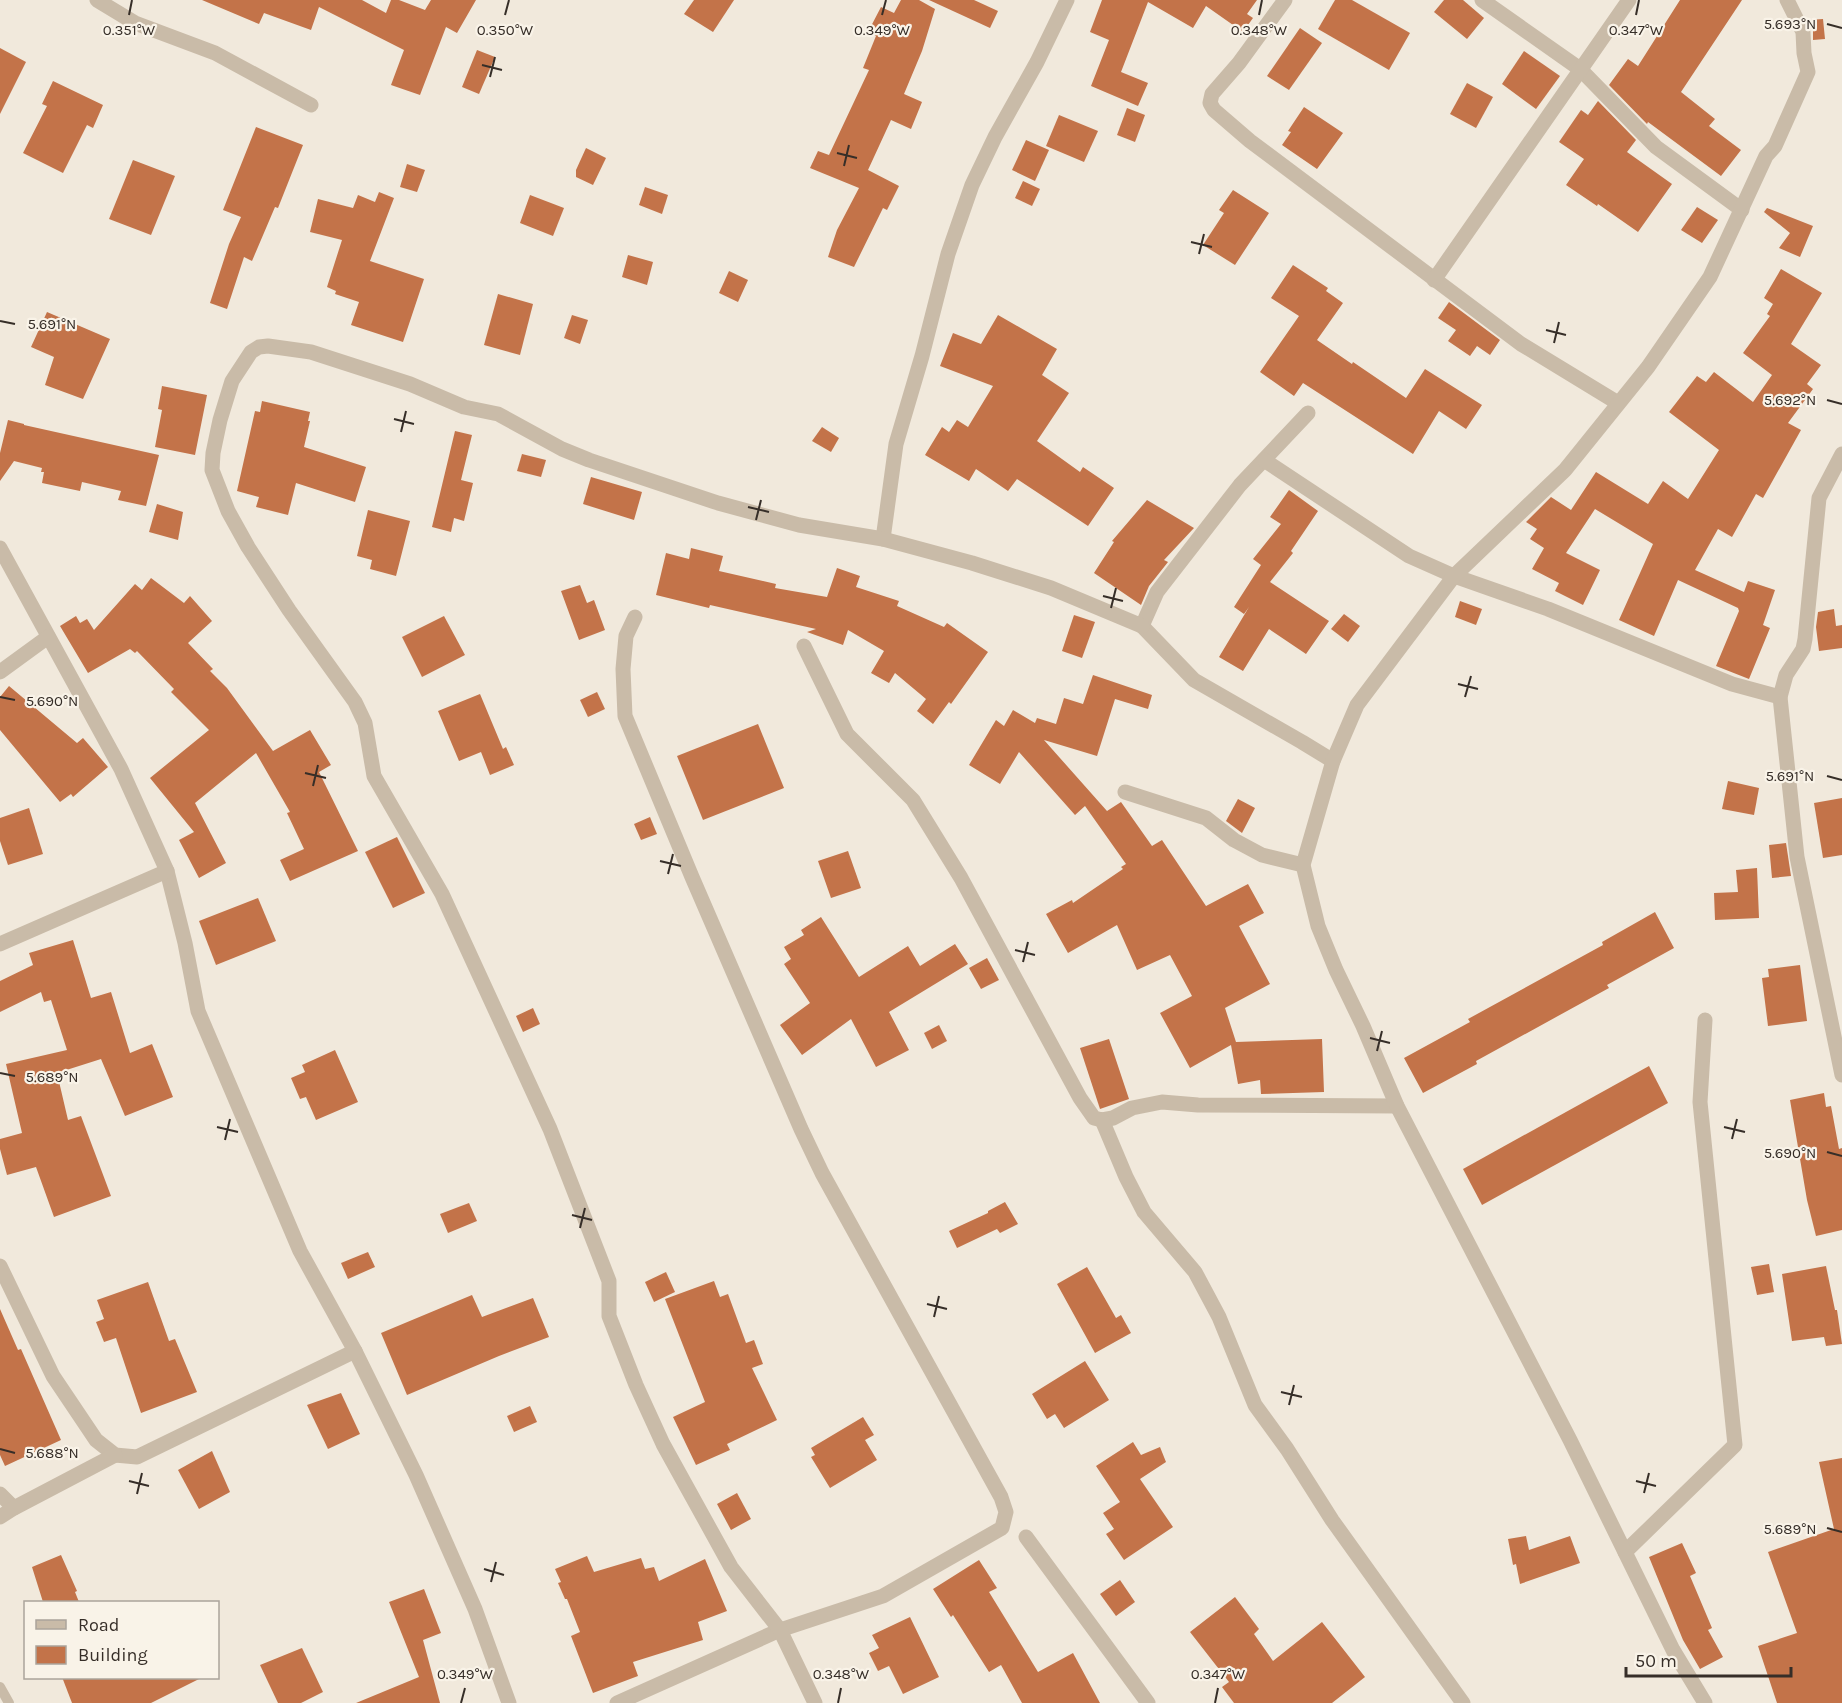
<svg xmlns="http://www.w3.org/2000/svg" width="1842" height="1703" font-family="Karla,sans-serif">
<rect width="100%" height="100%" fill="#f1e9dc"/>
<!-- building -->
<g fill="#c37349">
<path d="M202 0H362L386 13 391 0H399L425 10 431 0H476L457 33 446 27 420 95 391 85 404 50 319 7 311 30 264 13 259 24Z"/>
<path d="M694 0H734L713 32 684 14Z"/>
<path d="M901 0H919L935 9 922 51 904 94 922 102 911 129 891 120 868 170 899 186 887 210 883 208 854 267 828 257 837 230 859 188 810 168 818 151 829 155 869 70 863 68 876 36 868 32 881 7 894 13Z"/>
<path d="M929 0H974L998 11 990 28Z"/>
<path d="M1102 0H1257L1247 14 1253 18 1243 32 1206 6 1193 28 1148 2 1121 72 1148 83 1138 106 1091 86 1109 40 1090 32Z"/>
<path d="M1335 0H1352L1410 33 1389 70 1318 29Z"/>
<path d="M1444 0H1463L1484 18 1467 39 1434 12Z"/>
<path d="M1680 0H1742L1681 92 1715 119 1709 126 1741 150 1721 176 1648 122 1647 124 1609 85 1628 59 1638 66Z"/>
<path d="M1823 19 1825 39 1813 40V31L1808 20Z"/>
<path d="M1300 28 1322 43 1289 90 1267 76Z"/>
<path d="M0 48 26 62 0 114Z"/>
<path d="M477 50 495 57 479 94 462 87Z"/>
<path d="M1524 51 1560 76 1536 109 1502 84Z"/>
<path d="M53 81 103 105 93 128 87 125 63 173 23 153 47 106 42 104Z"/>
<path d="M1467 83 1493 97 1476 128 1450 114Z"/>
<path d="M1598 101 1636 140 1627 152 1672 184 1638 232 1598 204 1597 206 1566 185 1584 159 1559 142 1581 110 1588 115Z"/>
<path d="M1304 107 1343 133 1317 169 1282 145 1291 132 1288 131Z"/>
<path d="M1127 108 1145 115 1135 142 1117 135Z"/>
<path d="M1059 115 1098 131 1084 162 1046 146Z"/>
<path d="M256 127 303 145 278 208 275 207 252 261 244 257 227 309 210 303 229 244 241 217 223 210Z"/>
<path d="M1026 140 1049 150 1035 181 1012 170Z"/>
<path d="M586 148 606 158 593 185 576 177V170Z"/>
<path d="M133 160 175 176 151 235 109 219Z"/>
<path d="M407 164 425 170 417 192 400 187Z"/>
<path d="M1023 181 1040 189 1032 206 1015 198Z"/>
<path d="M645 187 668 195 662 214 639 205Z"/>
<path d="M1233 190 1269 213 1235 265 1203 245 1224 213 1219 210Z"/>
<path d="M379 192 394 198 370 261 424 279 403 342 351 325 359 302 335 294 336 291 327 287 342 240 310 232 318 199 353 208 358 195 375 202Z"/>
<path d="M530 195 564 208 553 236 520 223Z"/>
<path d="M1697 207 1718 220 1702 243 1681 230Z"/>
<path d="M1767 208 1813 226 1800 257 1779 248 1790 233 1764 212Z"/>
<path d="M628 255 653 262 647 285 622 277Z"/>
<path d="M1293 265 1328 288 1326 291 1343 303 1317 340 1352 364 1353 362 1406 398 1425 369 1482 405 1466 429 1439 411 1413 454 1303 383 1294 396 1260 372 1299 316 1271 298Z"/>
<path d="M1781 269 1822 293 1791 344 1821 365 1807 384 1813 389 1788 423 1801 430 1763 498 1756 494 1732 537 1718 529 1695 570 1744 592 1748 581 1775 590 1763 625 1770 628 1749 679 1716 666 1739 611 1738 608 1678 580 1654 636 1619 620 1653 544 1595 509 1566 553 1600 570 1583 605 1555 591 1559 583 1532 569 1544 548 1530 539 1537 529 1526 522 1551 497 1571 510 1596 472 1648 504 1663 481 1688 499 1719 450 1669 412 1697 376 1706 382 1714 372 1753 402 1772 375 1743 353 1770 316 1767 314 1773 304 1764 298Z"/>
<path d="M729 271 748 280 738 302 719 293Z"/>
<path d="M498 294 533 304 520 355 484 345Z"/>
<path d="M1449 302 1500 340 1490 355 1477 346 1470 356 1448 341 1456 330 1438 318Z"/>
<path d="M47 312 110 339 83 399 45 385 54 357 31 347Z"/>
<path d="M572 315 588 320 580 344 564 338Z"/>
<path d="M998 315 1057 349 1042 375 1069 393 1037 441 1080 472 1083 467 1114 488 1088 526 1017 479 1008 491 976 469 969 481 925 455 942 427 949 432 957 420 968 427 993 386 940 366 953 333 981 344Z"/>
<path d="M162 386 207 395 195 455 155 447 162 410 158 409Z"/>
<path d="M262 401 310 412 308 421H310L304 447 366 467 355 502 296 483 288 515 256 507 259 497 237 491 255 411 260 412Z"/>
<path d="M8 420 24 424V425L159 455 146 506 118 500 121 491 82 482 80 491 42 483 44 472H41L42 468 14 461 0 481V453Z"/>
<path d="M822 427 839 438 831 452 812 441Z"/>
<path d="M455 431 472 435 461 480 473 483 464 521 454 518 451 532 432 527Z"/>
<path d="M522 454 546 460 541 477 517 471Z"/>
<path d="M591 477 642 492 634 520 583 504Z"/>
<path d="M1289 490 1318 511 1291 551 1293 553 1270 582 1329 621 1306 654 1269 629 1243 671 1219 657 1249 607 1244 614 1234 607 1261 565 1253 559 1281 524 1270 517Z"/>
<path d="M1147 500 1194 528 1164 560 1168 562 1149 586 1141 605 1094 573 1114 542 1112 541Z"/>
<path d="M157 504 183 512 178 540 149 532Z"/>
<path d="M368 510 410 521 396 576 370 569 372 560 357 556Z"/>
<path d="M691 548 723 556 719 571 776 584 775 588 827 597 837 568 860 576 856 587 899 601 897 606 944 627 947 623 988 652 951 704 949 702 933 724 917 711 926 699 895 673 889 683 871 673 884 651 848 630 843 645 807 632 816 629 710 605 709 608 656 595 666 553 689 559Z"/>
<path d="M151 578 184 603 190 596 212 621 188 643 213 669 210 671 227 688 273 751 310 730 331 765 319 772 358 851 290 881 280 860 304 849 287 813 290 812 256 753 195 803 226 863 199 878 179 840 194 832 150 778 209 730 171 692 174 689 137 651 135 653 130 649 88 673 60 626 76 616 80 623 87 619 94 630 135 584 142 590Z"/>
<path d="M580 585 587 603 594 600 605 630 579 640 561 591Z"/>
<path d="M1460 601 1482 609 1476 625 1455 617Z"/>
<path d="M1834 609 1836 626 1842 625V648L1819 651 1816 627 1818 612Z"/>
<path d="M1344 614 1360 626 1348 642 1331 629Z"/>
<path d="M1074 615 1095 622 1082 658 1062 651Z"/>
<path d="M444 616 465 655 422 677 402 637Z"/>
<path d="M1093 675 1152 695 1148 709 1115 699 1097 756 1044 740 1107 811 1121 802 1152 846 1162 840 1206 906 1248 884 1264 913 1239 926 1270 984 1225 1008 1236 1042 1322 1039 1324 1092 1261 1094 1260 1080 1238 1084 1231 1045 1190 1068 1160 1013 1192 996 1170 955 1137 970 1117 925 1068 953 1046 914 1072 900 1073 903 1123 869 1121 867 1126 864 1085 806 1075 815 1019 752 1000 784 969 765 996 720 1004 726 1013 710 1035 723 1037 718 1056 724 1064 698 1083 704Z"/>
<path d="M9 686 77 743 83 738 108 767 73 797 71 794 60 802 0 730V697Z"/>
<path d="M597 692 605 709 588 717 580 700Z"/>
<path d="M480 694 503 749 506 747 514 765 490 775 481 752 459 761 438 711Z"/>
<path d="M758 724 784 788 703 820 677 756Z"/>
<path d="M1728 781 1759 788 1754 815 1722 809Z"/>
<path d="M1842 798V855L1823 858 1814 803Z"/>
<path d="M1238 799 1255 808 1242 833 1226 821Z"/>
<path d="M29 808 43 854 8 865 0 841V818Z"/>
<path d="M650 817 657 834 641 840 634 824Z"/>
<path d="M397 837 425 893 393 908 365 852Z"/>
<path d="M1786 843 1791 876 1772 878 1769 845Z"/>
<path d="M848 851 861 888 831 898 818 861Z"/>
<path d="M1757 868 1759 918 1715 920 1714 893 1738 892 1736 870Z"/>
<path d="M258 898 276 941 216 965 199 921Z"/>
<path d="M1655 912 1674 948 1607 985 1609 988 1476 1061 1477 1064 1423 1093 1404 1058 1470 1022 1468 1019 1603 945 1602 942Z"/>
<path d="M821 917 859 977 908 946 920 966 955 944 968 964 889 1012 909 1050 876 1067 851 1019 802 1055 780 1025 810 1003 784 964 791 959 784 947 804 935 801 930Z"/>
<path d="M73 940 91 998 111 992 130 1053 152 1044 173 1097 125 1116 101 1059 57 1073 68 1120 81 1116 111 1196 54 1217 36 1167 7 1175 0 1149V1139L22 1133 6 1064 67 1050 51 1000 44 1002 41 992 0 1012V981L33 965 29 953Z"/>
<path d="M987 958 999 980 981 989 969 968Z"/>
<path d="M1800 965 1807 1021 1768 1026 1762 978 1769 977 1768 969Z"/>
<path d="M533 1008 540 1024 523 1032 516 1016Z"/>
<path d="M939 1025 947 1041 932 1049 924 1033Z"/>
<path d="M1109 1039 1129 1099 1100 1109 1080 1048Z"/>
<path d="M335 1050 358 1102 316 1120 306 1097 300 1099 291 1078 305 1072 302 1065Z"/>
<path d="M1649 1066 1668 1103 1482 1205 1463 1169Z"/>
<path d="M1824 1093 1826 1107 1831 1106 1839 1149 1842 1148V1230L1816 1236 1807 1200 1790 1100Z"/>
<path d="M1005 1202 1018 1224 1000 1233 997 1229 957 1248 949 1231 988 1213V1211Z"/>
<path d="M469 1203 477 1221 448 1233 440 1214Z"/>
<path d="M368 1252 375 1267 348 1279 341 1263Z"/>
<path d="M1769 1264 1774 1292 1757 1295 1751 1267Z"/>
<path d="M1826 1266 1835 1310H1837L1842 1344 1826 1346 1824 1337 1792 1341 1782 1274Z"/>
<path d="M1087 1267 1116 1318 1121 1315 1131 1333 1095 1353 1057 1284Z"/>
<path d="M666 1272 675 1292 654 1302 645 1282Z"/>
<path d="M714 1281 720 1297 728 1294 746 1343 754 1340 763 1364 752 1368 777 1420 727 1444 730 1450 696 1465 673 1417 705 1402 665 1299Z"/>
<path d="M148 1282 169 1341 175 1339 197 1392 141 1413 116 1338 104 1342 96 1322 104 1319 97 1300Z"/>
<path d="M472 1295 482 1317 533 1298 549 1337 499 1356 407 1395 381 1333Z"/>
<path d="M0 1309 18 1350 21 1349 61 1440 5 1466 0 1455Z"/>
<path d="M1085 1361 1109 1400 1064 1428 1055 1414 1047 1419 1032 1394Z"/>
<path d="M341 1393 360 1434 328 1449 307 1405Z"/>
<path d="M530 1406 537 1422 514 1432 507 1416Z"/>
<path d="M863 1417 874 1435 865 1440 877 1460 830 1488 811 1457 815 1455 811 1448Z"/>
<path d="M1133 1442 1141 1455 1160 1447 1166 1462 1140 1479 1173 1527 1124 1560 1106 1534 1114 1529 1103 1513 1120 1502 1096 1466Z"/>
<path d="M212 1451 230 1492 199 1509 178 1470Z"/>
<path d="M1842 1458V1703H1777L1758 1646 1797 1633 1768 1552 1834 1529 1819 1462Z"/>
<path d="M737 1493 751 1519 731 1530 717 1504Z"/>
<path d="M1526 1536 1529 1550 1570 1536 1580 1563 1520 1584 1516 1564 1513 1565 1508 1539Z"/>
<path d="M1682 1543 1696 1573 1690 1576 1712 1628 1708 1630 1723 1657 1700 1669 1683 1640 1649 1557Z"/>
<path d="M61 1555 77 1591 75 1592 79 1602H43L32 1567Z"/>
<path d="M587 1556 594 1572 641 1558 645 1569 654 1567 659 1581 705 1559 727 1611 698 1622 703 1640 633 1662 638 1676 593 1693 571 1636 580 1632 567 1599H565L558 1583 561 1582 555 1569Z"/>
<path d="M979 1560 997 1588 989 1592 1038 1672 1073 1653 1100 1703H1022L1001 1665 989 1672 953 1615 951 1617 933 1589Z"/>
<path d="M1120 1580 1135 1602 1116 1616 1100 1594Z"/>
<path d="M424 1589 441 1633 423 1640 440 1703H356L419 1677 389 1602Z"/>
<path d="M1235 1597 1259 1629 1254 1634 1273 1661 1322 1622 1365 1677 1332 1703H1234L1222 1687 1229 1682 1190 1632Z"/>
<path d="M910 1617 939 1677 903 1694 889 1666 878 1671 869 1653 879 1648 872 1635Z"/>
<path d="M302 1648 323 1692 301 1703H278L260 1665Z"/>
<path d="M62 1677H203L151 1703H72Z"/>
</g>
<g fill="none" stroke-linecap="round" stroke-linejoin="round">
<!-- service -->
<path stroke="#c9bba8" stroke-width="10" d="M0 1687 9 1703"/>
<!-- minor -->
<g stroke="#c9bba8" stroke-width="15">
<path d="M97 0 135 23 215 53 311 105"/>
<path d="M1285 0 1239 63 1212 94 1210 103 1214 110 1250 141 1521 344 1618 403"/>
<path d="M1482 0 1580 69 1656 147 1742 210"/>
<path d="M1434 280 1629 0"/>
<path d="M1308 413 1240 485 1157 592 1142 626 1194 680 1302 742 1333 761"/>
<path d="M1842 454 1819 498 1805 639 1803 649 1786 675 1780 697 1797 857 1842 1075"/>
<path d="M1264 460 1409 556 1454 576 1548 609 1732 684 1780 697"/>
<path d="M883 539 896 444 922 356 948 254 972 185 995 137 1037 62 1067 0"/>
<path d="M0 548 121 769 167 871 185 943 198 1011 300 1251 355 1351 416 1475 475 1609 509 1703"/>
<path d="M804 646 847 734 913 800 961 878 1080 1098 1094 1118 1102 1120 1113 1118 1132 1108 1162 1102 1198 1105 1397 1106"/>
<path d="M0 672 48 637"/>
<path d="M1125 792 1206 818 1234 840 1262 855 1303 865"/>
<path d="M0 944 167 871"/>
<path d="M1102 1120 1126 1177 1144 1212 1195 1272 1219 1317 1255 1405 1287 1449 1332 1520 1463 1703"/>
<path d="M0 1266 53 1376 96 1440 115 1455 137 1457 355 1351"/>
<path d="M0 1494 14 1508"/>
<path d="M0 1517 14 1508 115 1455"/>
<path d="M1026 1537 1148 1703"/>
<path d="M1625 1552 1735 1445 1700 1102 1705 1020"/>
<path d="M617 1703 780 1630 883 1596 1002 1528 1006 1512 1001 1497 822 1173 801 1129 692 877 625 716 623 669 626 636 635 617"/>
<path d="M815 1703 780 1630 731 1567 663 1444 636 1385 609 1316V1281L550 1129 442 894 374 776 365 723 355 702 289 610 248 547 228 511 212 470 213 453 220 420 232 381 251 352 259 347 268 346 311 352 410 384 464 407 498 414 562 449 589 460 718 503 799 525 883 539 972 563 1051 588 1142 626"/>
<path d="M1705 1703 1673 1650 1570 1440 1397 1106 1363 1026 1336 970 1318 926 1303 865 1333 761 1357 705 1454 576 1565 470 1648 367 1710 277 1766 156 1775 146 1808 72 1804 53 1803 32 1787 0"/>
</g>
</g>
<!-- ticks -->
<path fill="none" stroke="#362e28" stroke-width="2" d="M129 15 132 0M505 15 509 0M882 15 886 0M1259 15 1262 0M1636 15 1639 0M1827 24 1842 28M482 65 502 70M490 77 495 57M837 153 857 158M844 166 849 145M1191 242 1212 247M1199 254 1204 234M0 321 15 324M1546 330 1566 335M1554 343 1559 322M1827 400 1842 404M394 419 414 424M401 432 406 411M748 507 769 512M756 520 761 500M1103 596 1123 601M1111 608 1116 588M1458 684 1478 689M0 697 15 700M1465 697 1471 676M305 773 326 778M1827 776 1842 780M313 786 318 765M660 861 681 866M668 874 673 854M1015 950 1035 955M1023 962 1028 942M1370 1038 1390 1043M1377 1051 1382 1031M0 1073 15 1076M217 1127 238 1132M1724 1127 1745 1132M1732 1139 1737 1119M225 1140 230 1119M1827 1152 1842 1156M572 1215 592 1220M580 1228 585 1208M927 1304 947 1309M934 1317 939 1296M1281 1392 1302 1397M1289 1405 1294 1385M0 1449 15 1453M129 1481 149 1486M1636 1481 1656 1486M1644 1493 1649 1473M137 1494 142 1473M1827 1528 1842 1532M484 1569 504 1575M491 1582 496 1562M461 1703 465 1688M838 1703 841 1688M1215 1703 1218 1688"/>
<g font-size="15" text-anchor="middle" fill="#362e28" stroke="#f9f3e8" stroke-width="4.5" stroke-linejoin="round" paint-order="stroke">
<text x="1790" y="29">5.693°N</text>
<text x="129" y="35">0.351°W</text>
<text x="505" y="35">0.350°W</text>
<text x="882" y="35">0.349°W</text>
<text x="1259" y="35">0.348°W</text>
<text x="1636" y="35">0.347°W</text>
<text x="52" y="329">5.691°N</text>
<text x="1790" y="405">5.692°N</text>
<text x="52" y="706">5.690°N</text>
<text x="1790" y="781">5.691°N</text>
<text x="52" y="1082">5.689°N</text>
<text x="1790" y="1158">5.690°N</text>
<text x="52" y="1458">5.688°N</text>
<text x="1790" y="1534">5.689°N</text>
<text x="465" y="1679">0.349°W</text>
<text x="841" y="1679">0.348°W</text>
<text x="1218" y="1679">0.347°W</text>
</g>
<!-- legend -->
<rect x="24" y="1601" width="195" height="78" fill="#f9f3e8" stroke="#aba49b" stroke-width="1.5"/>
<rect x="36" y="1620" width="30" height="9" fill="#c9bba8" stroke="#aba49b" stroke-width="1.5"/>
<text x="78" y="1631" font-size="18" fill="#362e28">Road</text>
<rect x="36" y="1646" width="30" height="18" fill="#c37349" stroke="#aba49b" stroke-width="1.5"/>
<text x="78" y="1661" font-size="18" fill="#362e28">Building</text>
<!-- scale -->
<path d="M1626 1667v9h165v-9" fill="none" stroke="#362e28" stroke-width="3"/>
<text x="1635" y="1667" font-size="18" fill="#362e28" stroke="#f9f3e8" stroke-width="4.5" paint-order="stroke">50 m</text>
</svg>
